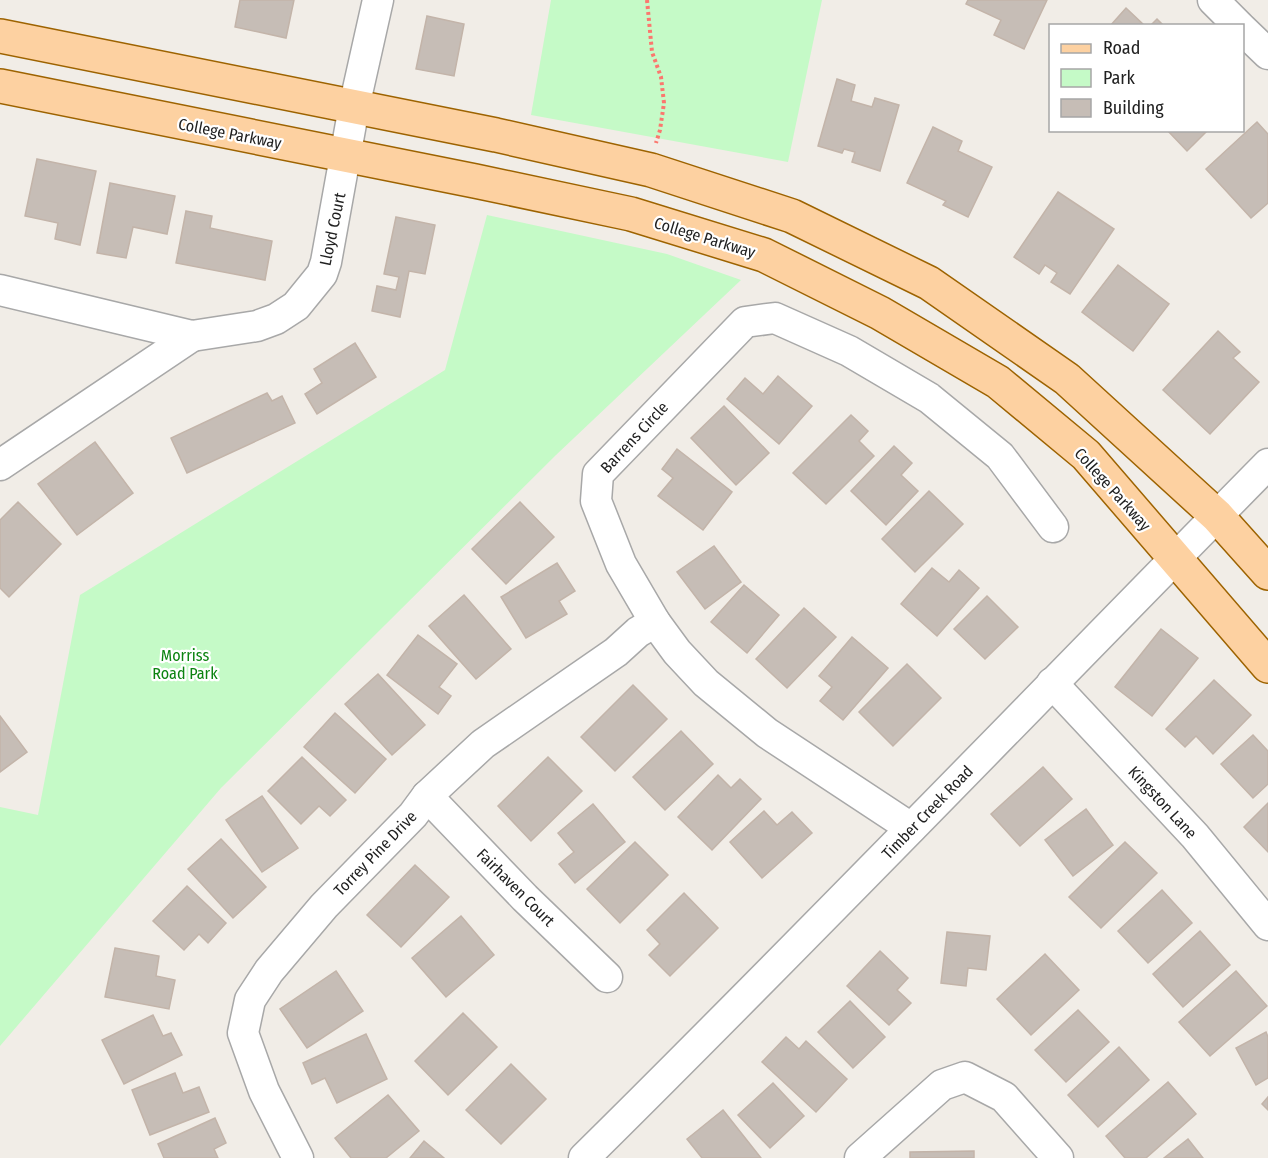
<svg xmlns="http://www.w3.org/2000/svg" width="1268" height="1158" font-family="'Fira Sans Condensed',sans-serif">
<rect width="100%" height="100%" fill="#f1ede7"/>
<!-- park -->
<g fill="#c5fac7">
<path d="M551 0H822L788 162 531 115Z"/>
<path d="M487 215 667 254 741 280 556 455 221 788 0 1046V807L38 815 80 595 445 370Z"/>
</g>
<!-- building -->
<g fill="#c6bdb6" stroke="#c3b4a9" stroke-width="1.5">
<path d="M240 0H294L286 38 235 27Z"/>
<path d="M968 0H1047L1024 49 994 35 1001 20 966 4Z"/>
<path d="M1126 8 1145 26H1110Z"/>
<path d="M427 16 464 24 454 76 416 69Z"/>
<path d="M1157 19 1164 26H1150Z"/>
<path d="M837 79 855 85 851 101 872 107 875 98 899 105 880 171 852 162 855 152 844 149 842 153 818 146Z"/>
<path d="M1257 122 1268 134V203L1251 218 1206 169Z"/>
<path d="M933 127 962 141 958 151 992 167 968 217 943 205 946 201 907 183Z"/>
<path d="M1167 130H1208L1187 151Z"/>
<path d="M37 159 96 171 80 245 55 239 58 223 25 216Z"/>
<path d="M110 183 175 196 167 234 133 227 126 258 97 253Z"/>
<path d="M1058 192 1114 229 1070 294 1051 282 1057 273 1045 265 1039 274 1014 257Z"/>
<path d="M186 211 212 216 210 228 272 241 265 280 176 263Z"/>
<path d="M396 217 435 225 425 274 409 271 400 317 372 311 377 286 396 290 399 277 384 274Z"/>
<path d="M1118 265 1169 304 1133 351 1082 312Z"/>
<path d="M1218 331 1240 352 1233 358 1259 382 1210 434 1163 390Z"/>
<path d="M355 343 376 377 317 414 305 394 322 383 314 369Z"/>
<path d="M778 376 812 406 779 444 727 399 745 378 763 394Z"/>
<path d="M267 393 272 401 282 396 295 423 187 473 171 438Z"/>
<path d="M724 406 769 453 736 485 691 438Z"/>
<path d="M851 415 868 431 859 441 874 456 826 504 793 473Z"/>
<path d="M95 442 133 493 77 535 38 484Z"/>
<path d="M894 446 912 463 901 475 918 491 886 525 851 491Z"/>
<path d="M677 449 732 492 703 530 658 496 673 478 662 469Z"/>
<path d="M929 491 963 524 915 572 882 539Z"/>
<path d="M18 502 61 544 9 597 0 588V520Z"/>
<path d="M520 502 554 537 506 584 472 549Z"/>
<path d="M714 546 741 582 705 609 677 572Z"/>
<path d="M557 563 575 591 559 601 567 614 526 638 501 597Z"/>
<path d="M932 568 949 582 959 570 979 588 937 636 901 604Z"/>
<path d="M744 585 779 615 747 653 711 622Z"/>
<path d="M464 595 511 649 476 679 429 626Z"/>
<path d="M987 596 1018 627 985 659 954 629Z"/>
<path d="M804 608 836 637 787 688 756 659Z"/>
<path d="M1161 629 1198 658 1152 716 1115 687Z"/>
<path d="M418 635 457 664 439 687 451 696 438 714 387 675Z"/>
<path d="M852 637 888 668 843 720 820 701 832 687 819 676Z"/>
<path d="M907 664 941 698 893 746 859 712Z"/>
<path d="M378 674 425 725 392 755 345 704Z"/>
<path d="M1214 680 1251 715 1213 754 1196 736 1185 747 1166 729Z"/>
<path d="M633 685 667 719 615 771 581 737Z"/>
<path d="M335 713 386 759 355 793 304 747Z"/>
<path d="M0 716 27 752 0 772Z"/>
<path d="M681 731 713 764 665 810 633 777Z"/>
<path d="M1253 735 1268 751V784L1253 798 1221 764Z"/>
<path d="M302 757 346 800 330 816 319 806 301 824 268 791Z"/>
<path d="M548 757 582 791 531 841 498 806Z"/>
<path d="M1043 767 1072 799 1020 846 991 814Z"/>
<path d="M718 775 731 788 740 779 761 799 712 850 678 817Z"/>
<path d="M262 796 298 848 262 872 226 820Z"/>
<path d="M1268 803V852L1244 827Z"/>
<path d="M593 804 625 842 575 883 559 864 574 852 558 833Z"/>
<path d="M1086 809 1113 845 1073 876 1045 840Z"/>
<path d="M764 811 777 825 792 812 812 833 762 878 730 842Z"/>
<path d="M221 839 266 887 233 918 188 869Z"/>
<path d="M635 842 668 875 620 923 587 889Z"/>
<path d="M1125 842 1157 873 1101 928 1069 897Z"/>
<path d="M415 865 449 897 401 947 367 915Z"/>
<path d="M187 886 226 923 208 943 199 934 184 950 153 921Z"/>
<path d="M1162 890 1192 923 1148 963 1118 931Z"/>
<path d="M684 893 718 928 670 976 649 955 660 944 647 930Z"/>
<path d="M461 916 494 955 446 997 412 958Z"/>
<path d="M1200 931 1230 965 1183 1007 1153 974Z"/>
<path d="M947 932 990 936 986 970 968 968 966 986 941 983Z"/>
<path d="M115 948 159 956 156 976 175 980 169 1009 105 997Z"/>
<path d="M880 951 908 978 897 990 911 1003 889 1025 847 986Z"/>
<path d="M1045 954 1079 990 1031 1035 997 999Z"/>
<path d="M336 971 363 1011 307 1048 280 1009Z"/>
<path d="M1236 971 1267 1006 1210 1056 1179 1022Z"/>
<path d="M850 1001 885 1037 853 1068 818 1032Z"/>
<path d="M1078 1010 1109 1042 1066 1082 1035 1050Z"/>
<path d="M463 1013 497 1047 448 1095 415 1061Z"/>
<path d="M153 1015 163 1036 171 1033 182 1055 124 1084 102 1040Z"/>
<path d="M1266 1032 1268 1037V1078L1256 1085 1236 1048Z"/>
<path d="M366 1034 387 1079 337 1103 325 1078 312 1084 303 1063Z"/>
<path d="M786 1037 799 1049 806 1041 847 1079 816 1112 762 1062Z"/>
<path d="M1119 1047 1149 1080 1098 1127 1068 1095Z"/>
<path d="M511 1064 546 1099 501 1144 466 1110Z"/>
<path d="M175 1073 183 1093 199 1087 209 1112 150 1135 132 1090Z"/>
<path d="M1168 1082 1196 1114 1146 1158H1125L1106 1136Z"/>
<path d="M773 1083 804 1116 770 1148 738 1115Z"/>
<path d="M388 1095 419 1131 386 1158H351L335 1138Z"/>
<path d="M1268 1097V1110L1262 1104Z"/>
<path d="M723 1110 761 1158H702L687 1139Z"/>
<path d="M215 1118 226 1143 214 1149 218 1158H164L158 1144Z"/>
<path d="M1188 1139 1203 1158H1164Z"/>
<path d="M424 1141 444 1158H410Z"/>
<path d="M974 1151V1158H910V1152Z"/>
</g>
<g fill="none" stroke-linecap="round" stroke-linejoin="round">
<defs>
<g id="minor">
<path d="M1213 0 1239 26"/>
<path d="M1242 29 1268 54"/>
<path d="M0 290 192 336 257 326 276 319 296 306 322 274 326 262 354 107 378 0"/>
<path d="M0 465 192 336"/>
<path d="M1052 683 1195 836 1268 925"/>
<path d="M427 796 525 898 607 977"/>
<path d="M911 828 767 733 706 683 677 652 655 622 621 564 596 501 598 474 745 322 775 318 849 351 929 398 1000 456 1053 527"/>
<path d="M298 1158 264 1091 243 1033 250 1000 269 971 324 906 413 815 427 796 483 744 616 652 638 632 655 622"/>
<path d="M584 1158C815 930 1040 695 1268 464"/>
<path d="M860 1158 942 1085 965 1077 1004 1097 1058 1158"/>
</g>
<g id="major">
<path d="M0 36 496 135 651 170 792 216 929 283 1067 379 1217 516 1268 573"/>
<path d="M0 86 475 181 631 214 764 255 880 313 998 382 1086 455 1268 666"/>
</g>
</defs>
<!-- minor casing -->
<use href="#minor" stroke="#a8a8a8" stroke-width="33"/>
<!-- major casing -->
<use href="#major" stroke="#9d6300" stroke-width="36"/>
<!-- path -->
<path stroke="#fb776e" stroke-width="4" stroke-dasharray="3 3" stroke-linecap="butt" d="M647 0 652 52 661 77 664 103 660 130 656 143"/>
<!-- minor -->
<use href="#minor" stroke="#fff" stroke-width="30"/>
<!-- major -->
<use href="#major" stroke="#fdd1a1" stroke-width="33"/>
</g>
<g text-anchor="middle" stroke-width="4.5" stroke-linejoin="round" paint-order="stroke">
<!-- street labels -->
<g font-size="16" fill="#212121" stroke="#fff">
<text transform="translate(230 133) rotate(11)" y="6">College Parkway</text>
<text transform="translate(332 229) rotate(-78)" y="6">Lloyd Court</text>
<text transform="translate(705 237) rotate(17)" y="6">College Parkway</text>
<text transform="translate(634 437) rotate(-47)" y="6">Barrens Circle</text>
<text transform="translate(1113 489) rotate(48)" y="6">College Parkway</text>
<text transform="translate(1163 802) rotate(47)" y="6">Kingston Lane</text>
<text transform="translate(927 812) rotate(-46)" y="6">Timber Creek Road</text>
<text transform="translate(375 853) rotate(-46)" y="6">Torrey Pine Drive</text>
<text transform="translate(516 887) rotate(45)" y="6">Fairhaven Court</text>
</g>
<!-- park labels -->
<g font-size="16" fill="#0b8310" stroke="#fff">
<text x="185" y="661">Morriss<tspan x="185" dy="18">Road Park</tspan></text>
</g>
</g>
<!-- legend -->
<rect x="1049" y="24" width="195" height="108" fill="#ffffff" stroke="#a6a6a6" stroke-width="1.5"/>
<rect x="1061" y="44" width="30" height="9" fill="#fdd1a1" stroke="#a6a6a6" stroke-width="1.5"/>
<text x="1103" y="54" font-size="18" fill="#212121">Road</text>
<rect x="1061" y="69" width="30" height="18" fill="#c5fac7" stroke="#a6a6a6" stroke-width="1.5"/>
<text x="1103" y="84" font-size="18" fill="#212121">Park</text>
<rect x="1061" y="99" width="30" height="18" fill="#c6bdb6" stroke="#a6a6a6" stroke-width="1.5"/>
<text x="1103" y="114" font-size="18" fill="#212121">Building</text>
</svg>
